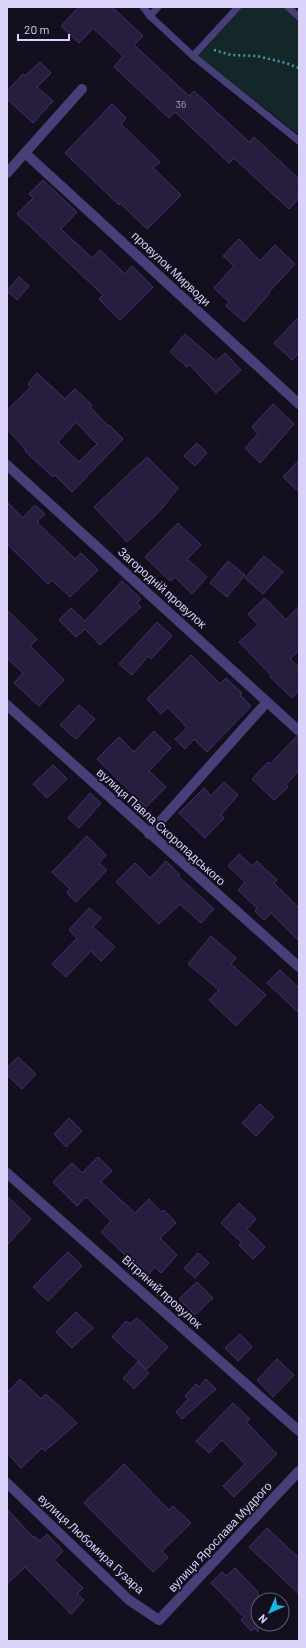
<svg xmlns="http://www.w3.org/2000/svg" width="306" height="1648" font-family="Barlow,sans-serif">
<rect width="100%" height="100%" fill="#130f1f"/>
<!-- green -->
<path fill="#132628" d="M243 7H284L299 21V135L198 56Z"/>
<!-- building -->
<g fill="#271d3e" stroke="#423267" fill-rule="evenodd">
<path d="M79 7H112L143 36 134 45 189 96 194 91 249 142 254 137 299 179V198L289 209 234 158 229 163 175 112 169 118 114 67 123 56 93 28 79 43 61 26Z"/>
<path d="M40 62 51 73 37 87 53 101 33 123 7 99V91L23 74 25 76Z"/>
<path d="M112 104 126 118 121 124 160 162 153 168 181 195 147 229 120 203 119 205 65 153Z"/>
<path d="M43 180 77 212 61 229 92 258 100 250 125 274 132 266 153 287 120 320 99 299 103 295 17 214 33 198 29 194Z"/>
<path d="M239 239 260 261 275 245 295 264 269 292 270 293 244 322 226 306 229 302 214 288 234 266 223 256Z"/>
<path d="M19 277 29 286 17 300 7 291Z"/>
<path d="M299 317V353L292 360 274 343Z"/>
<path d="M185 334 216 361 225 353 241 370 216 393 189 364 187 367 170 352Z"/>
<path d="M37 373 65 399 75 389 92 405 90 407 108 426 109 425 123 439 72 492 55 475 53 477 25 451 26 450 7 429V410L31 387 28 384ZM76 422 97 444 79 462 58 442Z"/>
<path d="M273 404 294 424 260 463 245 448 258 434 252 427Z"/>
<path d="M197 443 207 453 195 466 184 456Z"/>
<path d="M147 457 178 488 160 511 127 542 94 507Z"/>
<path d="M299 460V492L283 477Z"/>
<path d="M7 502 23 518 35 505 45 514 37 522 75 559 81 553 98 570 70 597 52 580 48 584 7 544Z"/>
<path d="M178 523 201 545 187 559 207 577 192 594 175 577 170 581 145 557Z"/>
<path d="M264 556 283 572 263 594 245 578Z"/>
<path d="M228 561 245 575 227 597 210 583Z"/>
<path d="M122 581 141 599 137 603 141 607 100 645 85 629 76 637 59 620 71 608 85 621Z"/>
<path d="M265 598 286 620 299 606V650L290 659 299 667V690L292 698 270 677 271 675 239 642 258 625 248 614Z"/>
<path d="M7 610 37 639 30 646 64 680 39 706 14 683 23 673 7 658Z"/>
<path d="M157 622 172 636 151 659 148 656 132 675 119 664Z"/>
<path d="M191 655 220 684 226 678 242 693 240 695 251 706 207 752 194 739 185 749 175 739 187 728 168 707 161 714 147 699Z"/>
<path d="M79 705 95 719 76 739 60 725Z"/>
<path d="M154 731 171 748 149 771 166 787 146 807 97 759 119 737 134 752Z"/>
<path d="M296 737H299V770L286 785 288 787 274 800 252 779 268 762 270 764Z"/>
<path d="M53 765 67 779 47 798 33 784Z"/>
<path d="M224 782 238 795 221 815 224 818 205 838 179 813 204 788 211 796Z"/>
<path d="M90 793 101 803 79 828 68 818Z"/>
<path d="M87 836 106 855 99 863 107 870 76 902 67 893 70 889 52 872Z"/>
<path d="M239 854 252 866 257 861 277 880 274 883 299 908V941L271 913 264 920 255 911 257 908 238 890 245 882 228 866Z"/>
<path d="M166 861 180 875 178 876 214 909 201 923 180 904 159 924 116 882 135 863 150 878Z"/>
<path d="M89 908 101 918 93 927 115 947 101 961 91 951 66 977 52 964 77 938 69 930Z"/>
<path d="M211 936 236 958 231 964 266 995 236 1026 209 1000 219 990 188 964Z"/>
<path d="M280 970 299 988V1013L267 983Z"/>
<path d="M18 1057 36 1074 22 1089 7 1075V1068Z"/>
<path d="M260 1104 274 1117 256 1136 242 1123Z"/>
<path d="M69 1118 82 1131 66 1147 54 1134Z"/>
<path d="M98 1157 112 1171 101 1182 135 1213 149 1199 161 1212 164 1210 176 1223 160 1238 177 1255 161 1273 155 1267 147 1276 101 1232 111 1221 86 1197 77 1206 53 1182 72 1163 82 1173Z"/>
<path d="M7 1196 31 1219 7 1245Z"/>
<path d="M239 1203 256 1219 247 1229 265 1247 253 1259 239 1245 241 1242 221 1223Z"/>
<path d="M68 1252 82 1266 48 1301 33 1287Z"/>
<path d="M198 1253 209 1263 195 1278 184 1268Z"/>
<path d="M197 1282 213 1298 195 1315 179 1299Z"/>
<path d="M76 1312 93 1328 72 1348 56 1332Z"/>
<path d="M137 1318 168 1347 147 1369 112 1337 126 1321 130 1324Z"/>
<path d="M240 1334 252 1347 238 1361 225 1348Z"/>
<path d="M277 1359 294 1375 273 1397 257 1380Z"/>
<path d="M138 1362 149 1373 134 1389 123 1378Z"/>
<path d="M20 1379 41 1399 46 1394 77 1423 45 1451 42 1448 21 1468 7 1453V1393Z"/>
<path d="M206 1379 216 1389 182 1419 176 1412 188 1399 185 1396 196 1384 199 1387Z"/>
<path d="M233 1403 250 1419 246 1422 277 1454 234 1497 223 1486 245 1464 222 1440 209 1453 196 1441Z"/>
<path d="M124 1464 169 1510 173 1506 191 1523 162 1551 168 1558 153 1572 84 1503Z"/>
<path d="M7 1509 33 1537 34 1536 40 1541 47 1534 63 1551 54 1560 83 1588 77 1594 84 1600 71 1614 25 1567 7 1584Z"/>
<path d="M267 1528 299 1558V1594L249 1547Z"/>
<path d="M235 1568 258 1592V1632L254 1628 251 1631 241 1620 244 1617 211 1583 222 1572 226 1576Z"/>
</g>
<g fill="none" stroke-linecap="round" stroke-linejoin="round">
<!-- path -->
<path stroke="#3ba0a5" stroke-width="2.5" stroke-dasharray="2 3" stroke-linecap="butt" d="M214 50 231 55 257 56 286 63 299 68"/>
<!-- lane -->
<g stroke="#473f78" stroke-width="7">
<path d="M143 7 150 16"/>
<path d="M158 7 150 16 193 56 299 141"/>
<path d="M288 7 299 17"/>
<path d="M193 56 238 7"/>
</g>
<!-- street -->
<g stroke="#473f78" stroke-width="10">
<path d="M25 153 299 404"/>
<path d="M7 173 82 89"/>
<path d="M7 465 299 731"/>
<path d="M7 705 299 967"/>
<path d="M149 834 267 702"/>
<path d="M7 1173 299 1431"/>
<path d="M7 1483 129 1600 159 1620 299 1471"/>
</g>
</g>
<g text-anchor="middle" stroke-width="4" stroke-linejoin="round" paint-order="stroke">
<!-- number labels -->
<g font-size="10" fill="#aea5cb">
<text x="181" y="108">36</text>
</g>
<!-- street labels -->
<g font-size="12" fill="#dbd2fa" stroke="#130f1f">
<text transform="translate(171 269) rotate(43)" y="4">провулок Мирводи</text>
<text transform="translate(162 588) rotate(42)" y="4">Загородній провулок</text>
<text transform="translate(161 827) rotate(42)" y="4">вулиця Павла Скоропадського</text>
<text transform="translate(162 1292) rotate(42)" y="4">Вітряний провулок</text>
<text transform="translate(220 1537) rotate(-47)" y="4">вулиця Ярослава Мудрого</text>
<text transform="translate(91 1544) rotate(43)" y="4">вулиця Любомира Гузара</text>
</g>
</g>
<!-- border -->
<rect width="306" height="1648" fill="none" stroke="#dbd2fa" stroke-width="16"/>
<!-- north arrow -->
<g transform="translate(270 1612) rotate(225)"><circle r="19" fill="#130f1f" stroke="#635d77"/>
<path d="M0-3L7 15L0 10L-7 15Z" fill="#1ab6de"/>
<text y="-6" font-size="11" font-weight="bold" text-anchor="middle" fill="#dbd2fa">N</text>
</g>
<!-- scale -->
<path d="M18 34v6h51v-6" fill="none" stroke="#dbd2fa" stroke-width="2"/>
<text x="24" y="34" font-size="12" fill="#dbd2fa" stroke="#130f1f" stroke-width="3" paint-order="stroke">20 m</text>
</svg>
